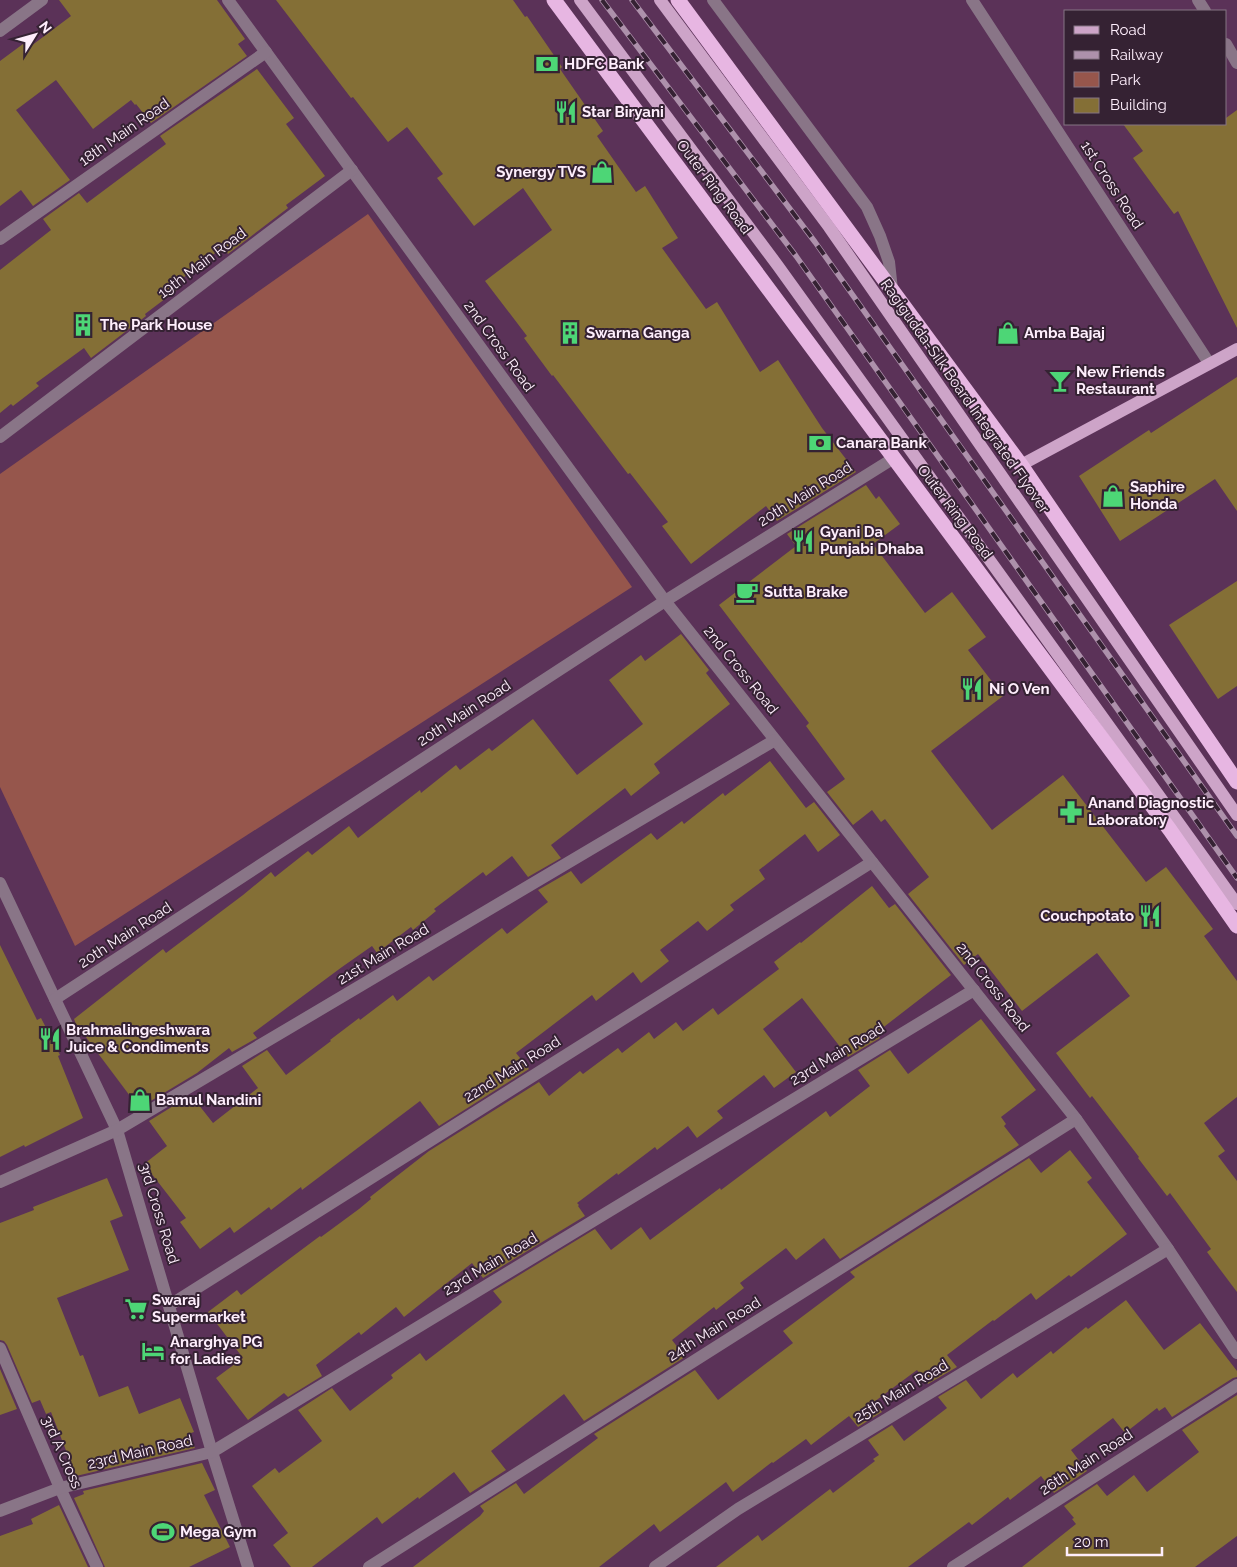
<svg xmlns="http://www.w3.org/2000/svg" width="1237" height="1567" font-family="Raleway,sans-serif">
<rect width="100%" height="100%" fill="#5b3258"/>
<!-- green -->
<path fill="#96564c" d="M368 214 632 587 75 946 0 787V474Z"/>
<!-- building -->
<g fill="#846f36">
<path d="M59 0H217L245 39 238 44 247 56 151 123 136 104 135 105 131 100 93 129 56 80 16 110 70 180 33 206 21 190 0 206V61L23 44 27 49 71 16Z"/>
<path d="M276 0H513L525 17 527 16 562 67 560 69 603 131 597 136 636 192 645 186 678 238 662 248 706 309 717 302 760 372 778 360 822 428 856 472 777 521 766 506 691 564 662 526 668 522 630 473 628 474 553 375 552 376 524 338 527 336 485 281 552 230 523 188 474 226 437 178 443 174 407 127 388 142 353 97 351 98Z"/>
<path d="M257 69 294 118 286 124 325 176 286 205 288 208 228 254 223 247 179 281 182 286 145 314 146 316 91 358 84 348 36 383 39 386 13 406 11 404 0 413V270L51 230 43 219 79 193 87 203 166 144 160 136Z"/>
<path d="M1237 110V328L1178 211 1174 214 1133 158 1143 151 1123 124H1226V118Z"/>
<path d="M1237 377V511L1215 479 1120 541 1079 476 1149 430 1151 433Z"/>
<path d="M866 485 876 499 879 496 900 524 873 544 925 613 952 592 986 637 968 650 1003 696 931 751 992 830 1063 775 1146 882 1166 867 1213 929 1204 936 1237 981V1097L1204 1123 1225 1151 1218 1156 1237 1181V1292L1207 1252 1211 1249 1170 1193 1167 1196 1138 1158 1139 1157 1092 1096 1090 1098 1056 1053 1130 996 1097 953 1022 1011 978 954 964 965 908 894 929 877 885 819 881 822 872 810 853 825 827 792 845 779 806 726 809 723 719 605 796 546 787 534Z"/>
<path d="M1237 581V686L1218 699 1169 625Z"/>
<path d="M681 634 709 670 706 673 730 704 654 764 660 773 631 796 625 788 551 845 561 858 528 877 512 856 486 876 483 872 434 909 436 911 413 930 411 927 377 953 372 946 342 967 253 1033 257 1038 232 1052 229 1048 197 1073 139 1108 76 1024 74 1019 130 975 163 949 166 953 243 895 271 872 275 877 308 851 312 855 349 826 358 838 420 790 421 793 456 765 460 770 489 748 492 751 533 719 577 775 643 724 609 680 641 655 645 661Z"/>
<path d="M770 761 806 808 814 802 840 835 818 852 805 834 759 870 765 879 730 905 734 910 707 931 698 921 660 950 669 961 641 983 633 972 596 1001 592 995 516 1053 529 1069 439 1126 420 1101 302 1190 301 1187 271 1210 269 1207 234 1233 230 1227 200 1249 180 1222 186 1218 144 1164 167 1146 149 1121 191 1095 213 1123 258 1088 242 1066 267 1050 286 1075 331 1041 330 1040 359 1018 360 1020 393 995 397 1001 429 976 433 981 502 928 507 934 548 902 538 890 571 871 581 884 651 833 657 840 682 821 684 824 723 793 725 796Z"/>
<path d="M872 886 889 908 895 904 951 975 876 1033 880 1038 848 1057 802 998 763 1029 796 1072 774 1088 764 1075 717 1111 723 1118 697 1138 688 1126 657 1150 655 1147 618 1175 617 1173 577 1203 579 1205 578 1206 585 1216 483 1278 472 1263 404 1317 396 1307 361 1335 359 1332 316 1365 322 1376 288 1397 284 1393 248 1420 216 1378 243 1358 208 1312 237 1290 241 1295 320 1236 321 1237 359 1209 371 1199 370 1197 429 1151 539 1082 549 1096 580 1071 583 1074 618 1048 622 1053 649 1032 654 1039 676 1022 683 1031 713 1008 718 1015 779 969 774 962 800 942 801 943Z"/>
<path d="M0 945 37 1020 41 1018 60 1055 58 1056 83 1118 25 1147 24 1145 0 1157Z"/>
<path d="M981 1019 1036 1090 1001 1117 1006 1124 1004 1126 1019 1145 840 1259 824 1238 796 1260 786 1248 740 1283 744 1288 716 1310 714 1307 672 1340 685 1357 584 1421 564 1394 491 1451 506 1470 470 1493 454 1472 419 1499 418 1497 382 1524 377 1517 312 1567H291L273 1545 288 1533 252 1486 275 1468 279 1473 322 1441 298 1410 332 1388 350 1411 393 1378 391 1375 420 1353 426 1361 498 1306 502 1302 493 1291 595 1229 611 1250 641 1227 650 1240 720 1188 721 1190 826 1111 830 1117 870 1086 858 1070 890 1050 908 1074Z"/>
<path d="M1070 1150 1092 1178 1087 1182 1127 1234 1071 1277 1069 1275 1036 1300 1031 1293 994 1321 993 1320 947 1355 957 1367 928 1384 917 1370 874 1402 882 1412 858 1427 849 1416 811 1445 806 1439 773 1463 772 1462 733 1492 726 1482 660 1532 654 1524 599 1567H413L480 1516 484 1511 480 1506 516 1483 524 1494 598 1438 594 1434 695 1370 718 1400 793 1343 783 1331 855 1277 850 1272 1029 1158 1041 1173Z"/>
<path d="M107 1178 123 1216 110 1221 129 1270 57 1298 80 1356 83 1355 99 1397 128 1386 139 1414 180 1398 194 1432 188 1434 195 1448 76 1476 51 1412 46 1414 40 1400 32 1403 7 1345 4 1341 0 1340V1223L34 1210 33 1207Z"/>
<path d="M1126 1300 1164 1350 1200 1323 1237 1371V1377L1233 1378 1172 1417 1165 1407 1159 1411 1157 1408 1125 1433 1113 1418 1071 1450 1087 1471 1054 1493 1041 1476 1010 1500 1008 1497 972 1525 969 1522 908 1567H716L758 1535 762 1541 830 1489 833 1493 875 1461 873 1459 879 1455 868 1440 892 1425 904 1441 947 1408 938 1397 966 1380 981 1399 1013 1373 1017 1378 1051 1351 1053 1354 1086 1327 1088 1329Z"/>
<path d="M0 1369 17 1409 0 1415Z"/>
<path d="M1237 1395V1536L1195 1567H1022L1076 1524 1072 1519 1074 1518 1064 1506 1097 1484 1107 1496 1134 1475 1147 1492 1199 1452 1182 1430Z"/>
<path d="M202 1463 215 1490 204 1495 230 1547 189 1567H105L74 1498 84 1494 83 1491Z"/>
<path d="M59 1505 88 1567H0V1536L33 1524 31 1519Z"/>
</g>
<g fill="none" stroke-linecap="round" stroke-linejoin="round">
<!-- minor -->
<g stroke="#897587" stroke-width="12">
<path d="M228 0 665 601 1076 1119 1168 1249 1237 1353"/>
<path d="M713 0 867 207 880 236 889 262 892 290"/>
<path d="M972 0 1209 363"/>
<path d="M1198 0 1205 11"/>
<path d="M0 31 42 0"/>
<path d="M1226 44 1237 63"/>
<path d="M0 239 266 52"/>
<path d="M0 437 352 170"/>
<path d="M0 883 117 1130 212 1452 248 1567"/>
<path d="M55 999 665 601 894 458"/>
<path d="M0 1182 117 1130 775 740"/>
<path d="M170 1305 872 862"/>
<path d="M0 1348 60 1488 97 1567"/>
<path d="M0 1511 60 1488 212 1452 974 990"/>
<path d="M369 1567 1076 1119"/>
<path d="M655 1567 738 1509 1168 1249"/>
<path d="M953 1567 1237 1385"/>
</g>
<!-- major -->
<g stroke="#cda4c8" stroke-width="12">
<path d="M580 0 778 266 1237 904"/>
<path d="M660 0 829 227 1237 815"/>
<path d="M1021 465 1237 349"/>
</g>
<!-- highway -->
<g stroke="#e7b6e2" stroke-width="15">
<path d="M554 0 1170 830 1237 926"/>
<path d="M678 0 1021 465 1237 782"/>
</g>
<defs>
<g id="rail">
<path d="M602 0 796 256 1237 878"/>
<path d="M632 0 815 242 1237 836"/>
</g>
</defs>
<!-- rail casing -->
<use href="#rail" stroke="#ad91ab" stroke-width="5.5"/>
<!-- rail -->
<use href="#rail" stroke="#352233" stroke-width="4" stroke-dasharray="11" stroke-linecap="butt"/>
</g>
<!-- icons -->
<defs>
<symbol id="bank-bare" viewBox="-9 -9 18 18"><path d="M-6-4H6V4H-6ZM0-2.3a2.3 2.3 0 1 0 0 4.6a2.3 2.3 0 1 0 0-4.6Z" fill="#4dd676" stroke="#352233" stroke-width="2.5" paint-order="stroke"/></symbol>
<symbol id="restaurant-bare" viewBox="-9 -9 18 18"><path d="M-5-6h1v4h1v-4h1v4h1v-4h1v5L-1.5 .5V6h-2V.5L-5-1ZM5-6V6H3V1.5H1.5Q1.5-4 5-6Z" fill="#4dd676" stroke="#352233" stroke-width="2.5" paint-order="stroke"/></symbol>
<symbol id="shop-bare" viewBox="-9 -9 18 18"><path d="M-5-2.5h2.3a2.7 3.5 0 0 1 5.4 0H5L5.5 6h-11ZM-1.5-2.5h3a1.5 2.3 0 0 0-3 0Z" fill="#4dd676" stroke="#352233" stroke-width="2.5" paint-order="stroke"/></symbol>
<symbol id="building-bare" viewBox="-9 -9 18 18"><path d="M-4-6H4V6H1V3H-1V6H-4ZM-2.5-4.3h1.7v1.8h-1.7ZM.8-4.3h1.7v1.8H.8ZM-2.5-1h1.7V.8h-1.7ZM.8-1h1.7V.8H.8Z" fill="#4dd676" stroke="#352233" stroke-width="2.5" paint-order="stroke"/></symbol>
<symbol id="bar-bare" viewBox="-9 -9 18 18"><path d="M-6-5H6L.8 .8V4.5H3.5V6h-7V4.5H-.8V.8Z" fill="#4dd676" stroke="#352233" stroke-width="2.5" paint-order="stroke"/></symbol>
<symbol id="cafe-bare" viewBox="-9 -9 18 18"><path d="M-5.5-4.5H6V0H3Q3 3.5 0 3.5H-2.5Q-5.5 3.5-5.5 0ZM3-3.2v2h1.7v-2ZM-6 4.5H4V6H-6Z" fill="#4dd676" stroke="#352233" stroke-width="2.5" paint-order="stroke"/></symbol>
<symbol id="pharmacy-bare" viewBox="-9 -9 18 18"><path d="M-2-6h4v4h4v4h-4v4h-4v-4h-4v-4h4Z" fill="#4dd676" stroke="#352233" stroke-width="2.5" paint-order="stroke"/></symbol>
<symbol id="supermarket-bare" viewBox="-9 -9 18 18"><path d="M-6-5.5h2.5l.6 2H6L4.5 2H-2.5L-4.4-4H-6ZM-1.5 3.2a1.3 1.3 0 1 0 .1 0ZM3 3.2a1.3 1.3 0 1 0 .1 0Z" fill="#4dd676" stroke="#352233" stroke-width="2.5" paint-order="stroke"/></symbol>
<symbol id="hotel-bare" viewBox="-9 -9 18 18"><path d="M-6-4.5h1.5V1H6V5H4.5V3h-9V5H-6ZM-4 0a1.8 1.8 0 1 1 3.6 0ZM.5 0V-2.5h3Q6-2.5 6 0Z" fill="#4dd676" stroke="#352233" stroke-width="2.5" paint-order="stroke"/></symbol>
<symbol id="stadium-bare" viewBox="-9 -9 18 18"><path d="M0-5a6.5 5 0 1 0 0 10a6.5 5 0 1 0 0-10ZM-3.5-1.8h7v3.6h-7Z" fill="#4dd676" stroke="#352233" stroke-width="2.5" paint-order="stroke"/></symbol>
</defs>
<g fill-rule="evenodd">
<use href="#bank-bare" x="531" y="48" width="32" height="32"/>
<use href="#restaurant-bare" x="550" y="96" width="32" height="32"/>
<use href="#shop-bare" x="586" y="156" width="32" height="32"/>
<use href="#building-bare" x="67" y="309" width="32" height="32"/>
<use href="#building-bare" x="554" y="317" width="32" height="32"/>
<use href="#shop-bare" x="992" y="317" width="32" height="32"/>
<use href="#bar-bare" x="1044" y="365" width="32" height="32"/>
<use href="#bank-bare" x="804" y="427" width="32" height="32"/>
<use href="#shop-bare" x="1097" y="480" width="32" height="32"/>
<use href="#restaurant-bare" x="787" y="525" width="32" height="32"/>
<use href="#cafe-bare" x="731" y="576" width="32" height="32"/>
<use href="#restaurant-bare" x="956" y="673" width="32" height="32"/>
<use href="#pharmacy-bare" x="1055" y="796" width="32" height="32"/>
<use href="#restaurant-bare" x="1134" y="900" width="32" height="32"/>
<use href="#restaurant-bare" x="34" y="1023" width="32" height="32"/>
<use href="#shop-bare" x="124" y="1084" width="32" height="32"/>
<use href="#supermarket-bare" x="120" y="1293" width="32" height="32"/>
<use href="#hotel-bare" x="137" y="1335" width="32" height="32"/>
<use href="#stadium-bare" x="147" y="1516" width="32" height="32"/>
</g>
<g text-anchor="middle" stroke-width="4" stroke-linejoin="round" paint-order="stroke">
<!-- poi labels -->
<g font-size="15" font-weight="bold" fill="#feeefc" stroke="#352233" text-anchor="start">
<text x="564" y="69">HDFC Bank</text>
<text x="582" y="117">Star Biryani</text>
<text x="586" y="177" text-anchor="end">Synergy TVS</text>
<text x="100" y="330">The Park House</text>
<text x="586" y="338">Swarna Ganga</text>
<text x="1024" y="338">Amba Bajaj</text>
<text x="1076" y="377">New Friends<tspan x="1076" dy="17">Restaurant</tspan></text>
<text x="836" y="448">Canara Bank</text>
<text x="1130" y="492">Saphire<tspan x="1130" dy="17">Honda</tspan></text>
<text x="820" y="537">Gyani Da<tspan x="820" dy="17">Punjabi Dhaba</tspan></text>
<text x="764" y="597">Sutta Brake</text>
<text x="989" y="694">Ni O Ven</text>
<text x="1088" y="808">Anand Diagnostic<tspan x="1088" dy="17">Laboratory</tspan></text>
<text x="1134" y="921" text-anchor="end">Couchpotato</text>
<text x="66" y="1035">Brahmalingeshwara<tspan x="66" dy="17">Juice &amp; Condiments</tspan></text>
<text x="156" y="1105">Bamul Nandini</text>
<text x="152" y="1305">Swaraj<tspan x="152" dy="17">Supermarket</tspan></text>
<text x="170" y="1347">Anarghya PG<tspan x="170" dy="17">for Ladies</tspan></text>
<text x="180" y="1537">Mega Gym</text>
</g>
<!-- street labels -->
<g font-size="15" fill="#feeefc" stroke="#352233">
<text transform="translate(124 132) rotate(-35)" y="5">18th Main Road</text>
<text transform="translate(1112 185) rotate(57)" y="5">1st Cross Road</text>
<text transform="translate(714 187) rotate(53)" y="5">Outer Ring Road</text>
<text transform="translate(202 263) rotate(-37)" y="5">19th Main Road</text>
<text transform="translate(499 346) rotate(54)" y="5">2nd Cross Road</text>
<text transform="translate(965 396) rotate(55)" y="5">Ragigudda-Silk Board Integrated Flyover</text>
<text transform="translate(805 494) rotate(-32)" y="5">20th Main Road</text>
<text transform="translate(955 512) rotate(53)" y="5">Outer Ring Road</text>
<text transform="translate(741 670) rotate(51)" y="5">2nd Cross Road</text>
<text transform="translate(464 713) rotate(-33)" y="5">20th Main Road</text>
<text transform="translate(125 935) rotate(-33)" y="5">20th Main Road</text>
<text transform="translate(383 954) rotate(-31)" y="5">21st Main Road</text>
<text transform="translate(993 987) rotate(52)" y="5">2nd Cross Road</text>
<text transform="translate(837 1054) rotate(-31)" y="5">23rd Main Road</text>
<text transform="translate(512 1069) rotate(-32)" y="5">22nd Main Road</text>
<text transform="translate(159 1213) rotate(73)" y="5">3rd Cross Road</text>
<text transform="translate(490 1264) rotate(-31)" y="5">23rd Main Road</text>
<text transform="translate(714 1329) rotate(-32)" y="5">24th Main Road</text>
<text transform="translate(901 1391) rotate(-31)" y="5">25th Main Road</text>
<text transform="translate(62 1452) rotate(66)" y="5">3rd A Cross</text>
<text transform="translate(140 1452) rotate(-13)" y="5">23rd Main Road</text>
<text transform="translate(1086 1462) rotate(-33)" y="5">26th Main Road</text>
</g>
</g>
<!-- legend -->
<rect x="1064" y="10" width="162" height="115" fill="#352233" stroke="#857483"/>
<rect x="1074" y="26" width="25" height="8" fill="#cda4c8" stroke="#857483"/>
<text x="1110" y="35" font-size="15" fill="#feeefc">Road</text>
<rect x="1074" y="51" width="25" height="8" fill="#ad91ab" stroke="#857483"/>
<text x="1110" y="60" font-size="15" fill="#feeefc">Railway</text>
<rect x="1074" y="72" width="25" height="15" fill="#96564c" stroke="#857483"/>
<text x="1110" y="85" font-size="15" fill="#feeefc">Park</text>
<rect x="1074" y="98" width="25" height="15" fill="#846f36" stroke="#857483"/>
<text x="1110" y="110" font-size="15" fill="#feeefc">Building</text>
<!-- north arrow -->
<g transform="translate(35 35) rotate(53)" stroke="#352233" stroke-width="4" paint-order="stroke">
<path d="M0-4L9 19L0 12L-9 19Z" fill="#feeefc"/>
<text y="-8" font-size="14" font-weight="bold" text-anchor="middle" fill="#feeefc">N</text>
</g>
<!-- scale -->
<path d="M1067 1547v8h95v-8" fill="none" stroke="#feeefc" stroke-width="2.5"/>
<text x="1074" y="1547" font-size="15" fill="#feeefc" stroke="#352233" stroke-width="4" paint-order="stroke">20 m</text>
</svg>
